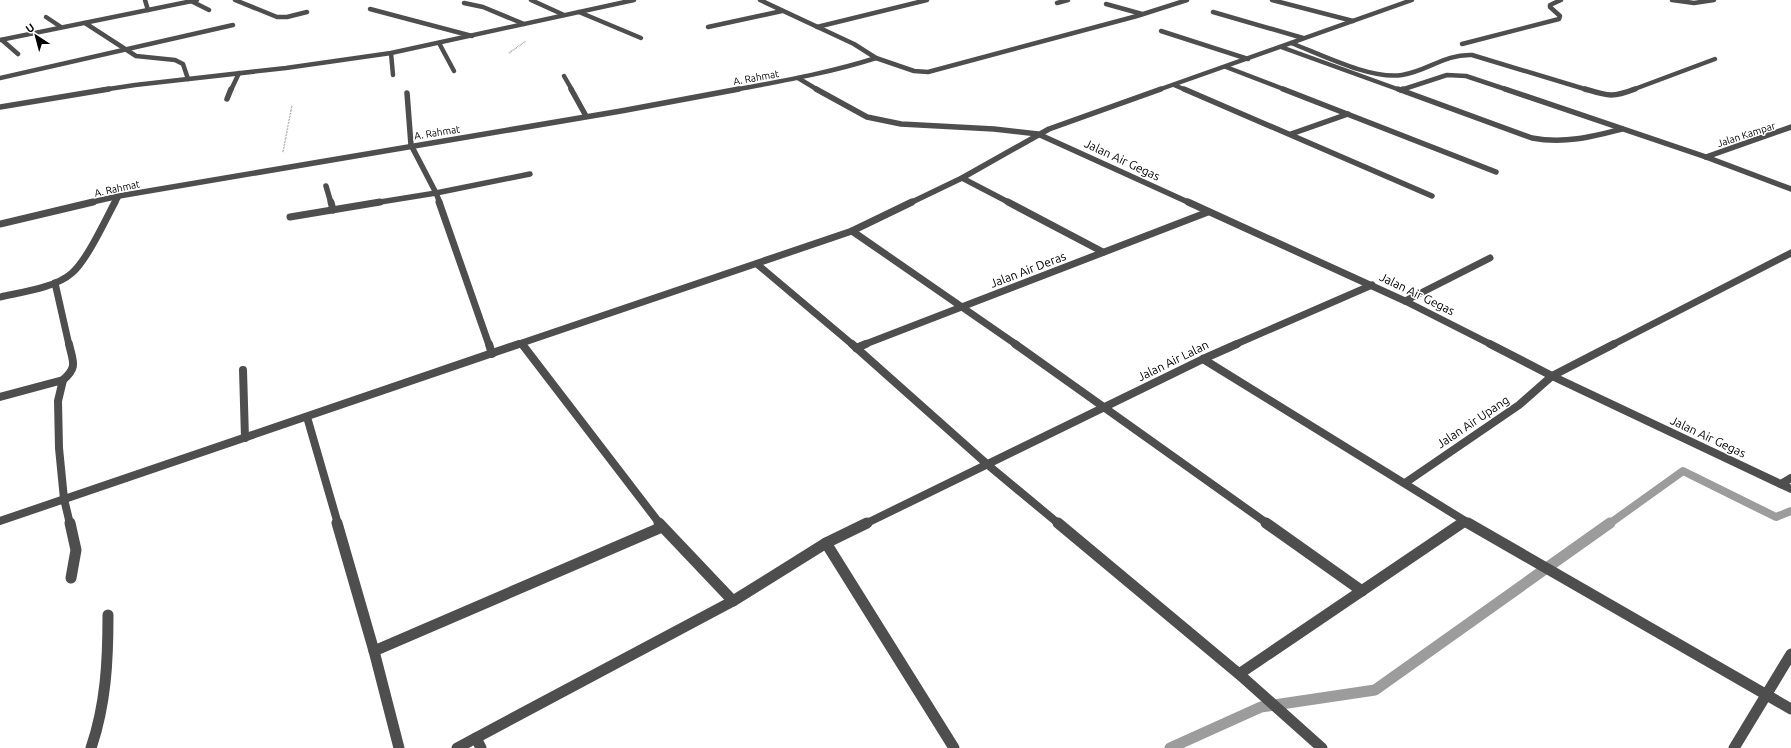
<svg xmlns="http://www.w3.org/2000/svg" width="1791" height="748" font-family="Ubuntu,sans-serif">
<rect width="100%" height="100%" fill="#fff"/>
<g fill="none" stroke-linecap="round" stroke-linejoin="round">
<!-- stream-far1 -->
<path stroke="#9c9c9c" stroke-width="8" d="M1609 524 1683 471 1776 517 1791 511"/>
<!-- stream -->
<path stroke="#9c9c9c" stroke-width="11" d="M1170 748 1261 707 1375 690 1610 523"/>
<!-- path -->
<g stroke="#707070" stroke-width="1.5" stroke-dasharray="0.5 1" stroke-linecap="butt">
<path d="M509 53 526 41"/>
<path d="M283 152 292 105"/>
</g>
<!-- lane-far1 -->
<path stroke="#4e4e4e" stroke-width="4.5" d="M1106 4 1142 14"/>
<!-- lane -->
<path stroke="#4e4e4e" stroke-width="8" d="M243 370 245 438"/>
<!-- street-far4 -->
<g stroke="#4e4e4e" stroke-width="4.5">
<path d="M145 0 148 10"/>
<path d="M235 0 277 17H287L307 12"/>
<path d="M531 0 564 15"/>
<path d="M760 0 854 44 876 58 914 71 928 72 1137 16 1187 0"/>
<path d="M1272 0 1353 21"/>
<path d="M1672 0 1694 3 1714 0"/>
<path d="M191 1 209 10"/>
<path d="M464 3 483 7 524 24"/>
<path d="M1057 3 1068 0"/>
<path d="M370 9 472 36"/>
<path d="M579 12 641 38"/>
<path d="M1213 12 1303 38"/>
<path d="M46 17 61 27"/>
<path d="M85 23 136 56 175 60 183 64 188 79"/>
<path d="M708 27 782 11"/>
<path d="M817 27 927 0"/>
<path d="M1161 31 1248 59"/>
<path d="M0 40 197 0"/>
<path d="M2 40 18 54"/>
<path d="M439 43 454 71"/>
<path d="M1291 43C1320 54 1371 80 1402 75 1428 71 1444 54 1472 55L1588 90"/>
<path d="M1462 44 1559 19 1560 16 1550 7V5L1561 0"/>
<path d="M1281 47 1400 90"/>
<path d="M391 53 393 75"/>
<path d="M1226 67 1286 90"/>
<path d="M564 76 572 90"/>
<path d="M0 78 233 25"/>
<path d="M798 78 818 90"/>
<path d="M1174 85 1186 90"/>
<path d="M102 90 135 85 286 68 391 53 634 0"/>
<path d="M231 90 239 73"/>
<path d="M734 90C782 81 829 73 876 58"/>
<path d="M1158 90 1412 0"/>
<path d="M1401 90 1447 75 1466 76 1508 90"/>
<path d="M1632 90 1715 59"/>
</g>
<!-- street-far3 -->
<g stroke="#4e4e4e" stroke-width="5.5">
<path d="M571 89 586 116"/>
<path d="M816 89 867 117 901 124 994 129 1038 134 1190 203"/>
<path d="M1184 89 1432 196"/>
<path d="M1283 89 1496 172"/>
<path d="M1398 89 1532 138C1564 144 1591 137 1622 129"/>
<path d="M1505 89 1706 157 1791 189"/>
<path d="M1585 89C1608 96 1612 98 1635 89"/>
<path d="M1401 90 1403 89"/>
<path d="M407 93 411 145 436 193 440 203"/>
<path d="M227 99 231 89"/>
<path d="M0 107 109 89"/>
<path d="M1291 134 1348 114"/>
<path d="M1706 157 1791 127"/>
<path d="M962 178 1010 203"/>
<path d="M326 186 331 203"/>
<path d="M88 203 119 196 621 111 739 89"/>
<path d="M115 203 119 196"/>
<path d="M374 203 436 193 530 174"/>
<path d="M910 203 962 178 1049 129 1161 89"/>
</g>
<!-- street-far2 -->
<g stroke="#4e4e4e" stroke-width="7">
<path d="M331 202 333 210"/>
<path d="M439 202 489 345"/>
<path d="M1008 202 1103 252"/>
<path d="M1188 202 1405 301 1492 345"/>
<path d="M290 217 380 202"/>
<path d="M0 224 93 202"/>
<path d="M852 231 1017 345"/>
<path d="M757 264 853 345"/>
<path d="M55 283 69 345"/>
<path d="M0 297C22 292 55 288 72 273 87 260 105 221 115 202"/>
<path d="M1405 301 1490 258"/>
<path d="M522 344 523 345"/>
<path d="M516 345 852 231 912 202"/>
<path d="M863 345 1208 212"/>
<path d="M1234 345 1372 285"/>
<path d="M1612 345 1791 253"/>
</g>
<!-- street-far1 -->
<g stroke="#4e4e4e" stroke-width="8">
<path d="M489 344 492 354"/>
<path d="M522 344 660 524"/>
<path d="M852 344 988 465 1059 524"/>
<path d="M1015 344 1268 524"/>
<path d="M1490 344 1552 376 1791 489"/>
<path d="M856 348 866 344"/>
<path d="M1203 359 1470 524"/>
<path d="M63 380C78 367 73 362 69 344"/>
<path d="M0 397 63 380 58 401 59 448 64 499 70 524"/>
<path d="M307 417 338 524"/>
<path d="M1405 483 1519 405 1552 376 1614 344"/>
<path d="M1781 484 1791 478"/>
<path d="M0 521 519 344"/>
<path d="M865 524 1203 359 1237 344"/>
<path d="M1461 524 1465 521"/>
</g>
<!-- street -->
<g stroke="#4e4e4e" stroke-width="11">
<path d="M70 523 76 550 71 578"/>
<path d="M337 523 374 651 399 748"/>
<path d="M659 523 733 601"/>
<path d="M1058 523 1239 674 1322 748"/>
<path d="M1266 523 1362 591"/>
<path d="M1468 523 1791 709"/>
<path d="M826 543 954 748"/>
<path d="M374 651 662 527"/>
<path d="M1239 674 1462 523"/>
<path d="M476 738 481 748"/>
<path d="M91 748C106 704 108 661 108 615"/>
<path d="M457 748 733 601 826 543 867 523"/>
<path d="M1734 748 1791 654"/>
</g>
</g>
<g text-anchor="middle" stroke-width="3" stroke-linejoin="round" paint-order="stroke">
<!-- far-street labels -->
<g font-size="10" fill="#000" stroke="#fff">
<text transform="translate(756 77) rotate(-10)" y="4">A. Rahmat</text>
<text transform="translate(437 132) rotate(-9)" y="4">A. Rahmat</text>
<text transform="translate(1746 134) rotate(-18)" y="4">Jalan Kampar</text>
<text transform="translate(117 188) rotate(-12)" y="4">A. Rahmat</text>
</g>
<!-- street labels -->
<g font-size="12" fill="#000" stroke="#fff">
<text transform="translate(1122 160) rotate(25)" y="4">Jalan Air Gegas</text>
<text transform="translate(1028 270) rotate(-21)" y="4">Jalan Air Deras</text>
<text transform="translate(1417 294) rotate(26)" y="4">Jalan Air Gegas</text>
<text transform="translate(1173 361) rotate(-26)" y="4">Jalan Air Lalan</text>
<text transform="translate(1473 422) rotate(-34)" y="4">Jalan Air Upang</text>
<text transform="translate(1708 437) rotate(25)" y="4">Jalan Air Gegas</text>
</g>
</g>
<!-- north arrow -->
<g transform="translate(36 36) rotate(324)" stroke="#ffffff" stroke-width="3" paint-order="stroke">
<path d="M0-3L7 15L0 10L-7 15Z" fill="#000000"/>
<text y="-6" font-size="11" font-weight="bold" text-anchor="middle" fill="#000000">U</text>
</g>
</svg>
